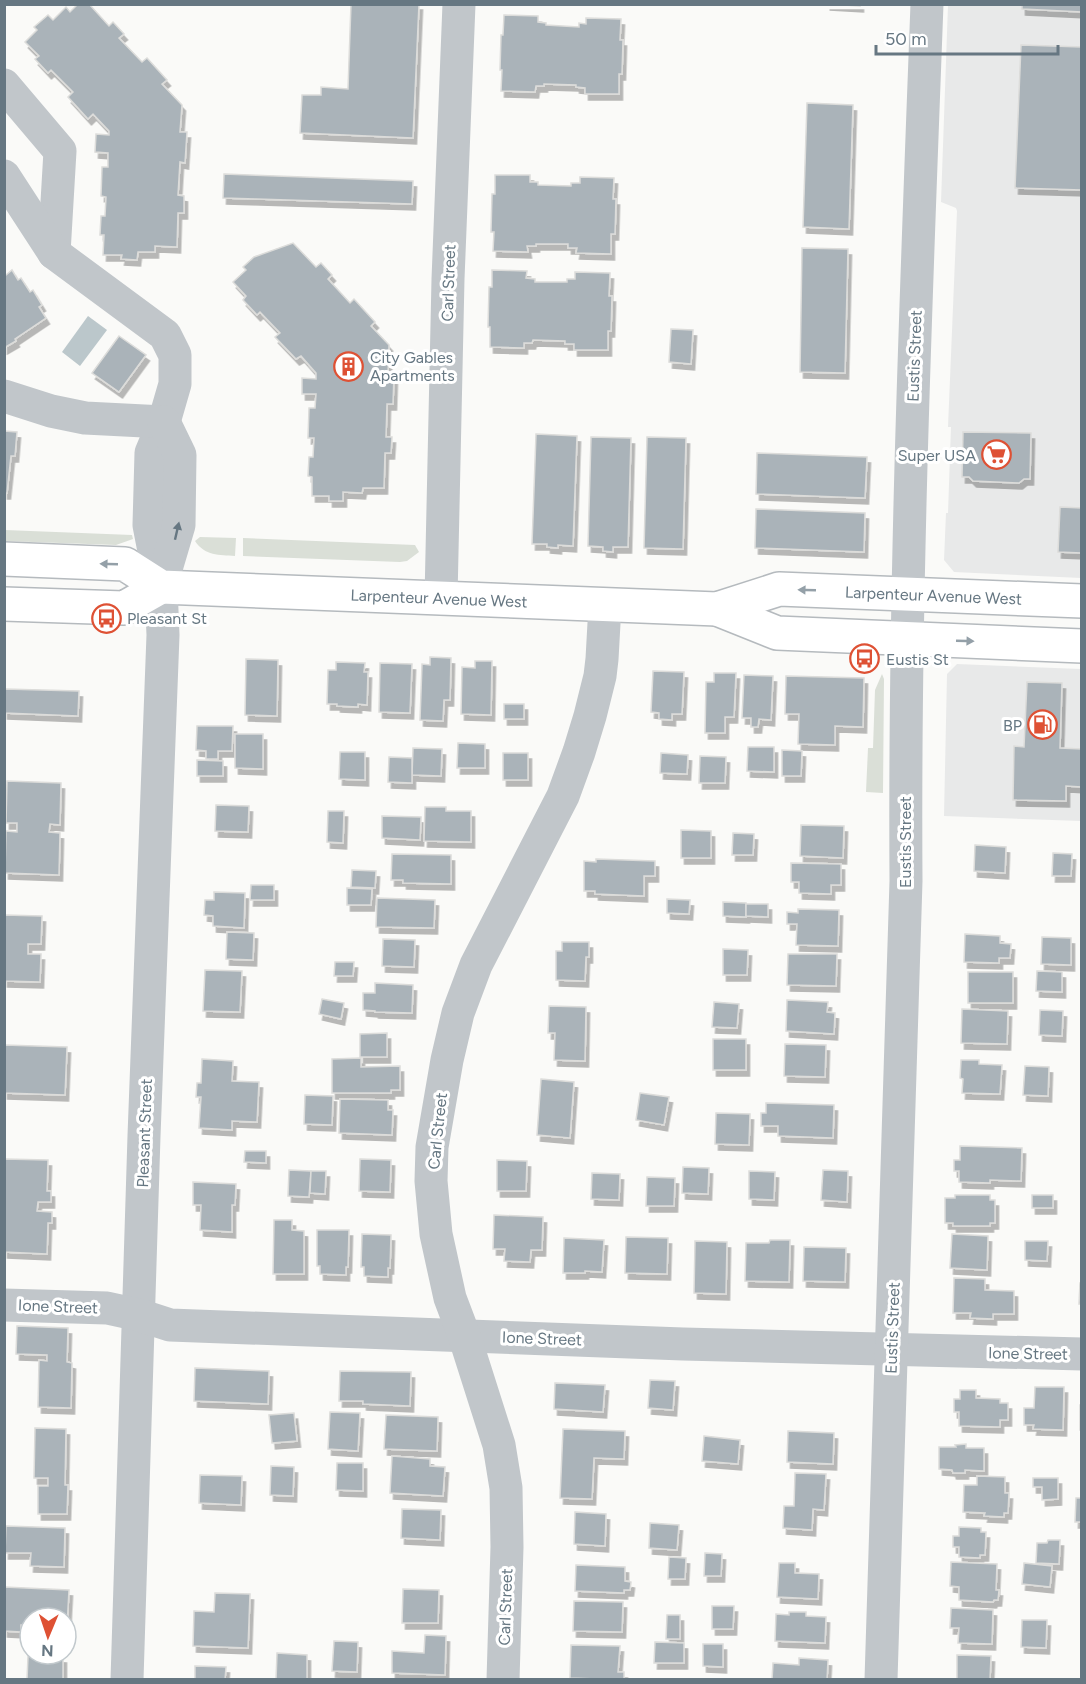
<svg xmlns="http://www.w3.org/2000/svg" width="1086" height="1684" font-family="Figtree,sans-serif">
<defs>
<filter id="shadow"><feDropShadow dx="3.5" dy="6" stdDeviation="0" flood-color="#0004"/></filter>
</defs>
<rect width="100%" height="100%" fill="#fafaf8"/>
<!-- built -->
<g fill="#e8e9e9">
<path d="M948 5H1081V578L954 572 944 560 946 513H948L951 427H948L957 211 956 208 941 202Z"/>
<path d="M957 664 1081 669V821L944 816 947 674Z"/>
</g>
<!-- green -->
<g fill="#dadfd7">
<path d="M5 530 132 535 133 539 116 545 5 541Z"/>
<path d="M200 537 236 538 235 556C219 555 205 556 195 541Z"/>
<path d="M243 538 415 545 419 552 407 561 400 562 243 556Z"/>
<path d="M882 674 884 679 883 793 866 792 868 748H873L875 690Z"/>
</g>
<!-- water -->
<path fill="#bbc7cb" d="M88 316 107 330 80 366 62 352Z"/>
<!-- building -->
<g fill="#aab3b9" stroke="#dcdcda" stroke-width="1.5" filter="url(#shadow)">
<path d="M78 4H89L109 26 113 22 124 34 119 38 142 62 147 58 167 80 162 84 182 105 180 132H187L185 163 180 162 178 195 184 196V213H178L177 247 155 246V252H138L137 260 121 259 122 255H103L104 235H100L101 216H105L106 197 101 196 102 167H108V153L95 152 96 134 109 135V131L93 114 88 119 68 97 73 92 51 70 48 73 35 59 39 56 25 42 37 30 34 27 48 15 53 20 66 7 70 12Z"/>
<path d="M351 4H419L413 138 300 133 302 95H321V87L348 89Z"/>
<path d="M826 4H860V6Z"/>
<path d="M1022 4H1082V12L1022 9Z"/>
<path d="M504 15 538 16V22L546 23V25L579 27V23L586 24V18L621 19 620 40H623L622 74H619V94H585V88L576 87V85L544 84V86H536L535 92 501 91 502 70H500L501 35H503Z"/>
<path d="M1021 45 1082 47V190L1015 188Z"/>
<path d="M807 103 853 105 849 229 803 227Z"/>
<path d="M224 174 413 181 412 204 223 198Z"/>
<path d="M495 175H530V182H538V185L571 186V183H580V177L614 178 613 199H616L615 234H611V254L576 253 577 248H568V244H536V246H527L528 252 493 251 494 232H491L492 194H495Z"/>
<path d="M293 243 316 267 321 263 332 275 328 279 350 303 354 299 375 322 371 326 389 345 388 374H394L393 404H387L386 437H392L391 453H385L384 488H363L362 493 343 492V501H329V496H312V477L308 476 309 457H313L314 438H308L309 408H315L316 394H302V378L316 379V373L301 356 296 359 275 337 280 333 260 312 257 315 243 300 246 296 233 282 246 270 243 267 254 257Z"/>
<path d="M802 248 848 249 845 373 800 372Z"/>
<path d="M12 270 18 280 21 278 30 292 33 290 42 305 39 307 46 318 15 339 16 341 4 348V273L6 275Z"/>
<path d="M492 270 527 271 526 278 535 279V282H567V279H575V272L610 273 609 296H612L611 331H608V350H574V344H565V341L533 340 532 343H524V348L490 347V327H488L489 287H492Z"/>
<path d="M671 329 693 330 691 364 669 362Z"/>
<path d="M119 336 146 355 119 392 92 373Z"/>
<path d="M4 431 17 432 15 456H11L7 493H4Z"/>
<path d="M963 432 1031 433 1030 479H1024L1019 483 973 481 969 477H962Z"/>
<path d="M536 434 577 436 573 546 558 545V548L547 547V544H532Z"/>
<path d="M591 437 631 438 628 547H613V552L603 551V547L588 546Z"/>
<path d="M647 437 686 438 683 549 644 548Z"/>
<path d="M757 453 867 457 865 498 756 494Z"/>
<path d="M1060 507 1082 508V553L1058 552Z"/>
<path d="M756 509 865 513 864 552 755 548Z"/>
<path d="M430 657 451 658 450 700H444L443 721 420 720 422 664 430 665Z"/>
<path d="M246 659 278 660 277 716 245 715Z"/>
<path d="M475 661H492L491 715 461 714 462 667 475 668Z"/>
<path d="M336 662 365 663 364 672H368L367 705 358 704V707L337 706V704H327L328 670H336Z"/>
<path d="M380 663 412 664 410 713 379 712Z"/>
<path d="M653 671 684 672 682 714H672V720L659 719V713L651 712Z"/>
<path d="M714 673H736L734 717H725V733H705L706 682H714Z"/>
<path d="M744 675 773 676 771 720 759 719 758 727H751V718H742Z"/>
<path d="M786 676 864 678 863 727 835 726V745L798 744 799 714H785Z"/>
<path d="M1027 682 1062 683 1060 748 1082 749V787L1066 786V801L1013 800 1014 746 1024 747Z"/>
<path d="M4 689 79 691 78 716 4 713Z"/>
<rect x="504" y="704" width="20" height="15"/>
<path d="M197 726H233L232 751H218V759H206V751L196 750Z"/>
<path d="M235 734H263V769L235 768Z"/>
<path d="M458 743 485 744V768H457Z"/>
<path d="M748 747H774V772L747 771Z"/>
<path d="M413 748 442 749 441 776 412 775Z"/>
<path d="M782 750 802 751 801 776H782Z"/>
<path d="M340 752H365V780L339 779Z"/>
<rect x="503" y="753" width="25" height="27"/>
<path d="M661 753 688 755 687 774 660 773Z"/>
<path d="M700 756 726 757 725 783H699Z"/>
<path d="M389 757 412 758V783L388 782Z"/>
<path d="M197 760 223 761V776H197Z"/>
<path d="M7 781 61 783 60 825 50 824 49 832 60 833 59 875 5 873 6 831 17 832V823H6Z"/>
<path d="M216 805 249 806 248 832 215 831Z"/>
<path d="M425 807H446V811H471V842L424 841Z"/>
<path d="M328 811H344L343 843 327 842Z"/>
<path d="M382 816 421 817 420 840 382 838Z"/>
<path d="M801 825 844 826 843 858 800 856Z"/>
<path d="M681 830 711 831V858H681Z"/>
<path d="M733 833 754 834 753 855H732Z"/>
<path d="M975 845 1006 847 1005 873 974 871Z"/>
<path d="M1053 853 1072 854 1071 876H1052Z"/>
<path d="M392 854 451 855V884L403 883V880H391Z"/>
<path d="M596 859 655 861V876H644V896L595 894V891H584V861L596 862Z"/>
<path d="M791 863 841 864V885H831V894L799 893V882H791Z"/>
<path d="M352 870 376 871 375 888 351 887Z"/>
<path d="M251 885H274V900H250Z"/>
<path d="M347 888 372 889 371 905H347Z"/>
<path d="M214 892 245 893 244 928 213 926V916L204 915 205 900H214Z"/>
<path d="M377 898 435 900 434 928 376 927Z"/>
<path d="M667 899 690 900 689 914 667 913Z"/>
<path d="M723 902 746 903V917L723 916Z"/>
<path d="M746 904H768V917L746 916Z"/>
<path d="M798 909 839 910 838 946 796 945 797 924H787V912L798 913Z"/>
<path d="M4 915 42 916 41 944H28V954H41L40 982 4 981Z"/>
<path d="M227 932 254 933 253 960 226 959Z"/>
<path d="M965 934 1000 936V943L1011 944 1010 958H999V963L964 962Z"/>
<path d="M1042 937 1071 938V965L1041 964Z"/>
<path d="M383 939 415 940 414 967 382 966Z"/>
<path d="M562 942H589V957H586L585 981 556 980V951H562Z"/>
<path d="M723 949 748 950 747 975H723Z"/>
<path d="M788 954H837L836 986 787 985Z"/>
<path d="M335 962H354L353 976H334Z"/>
<path d="M205 970 242 971 240 1012 203 1011Z"/>
<path d="M1037 971 1062 972V992L1036 991Z"/>
<rect x="968" y="972" width="45" height="31"/>
<path d="M375 983 413 985 412 1013 375 1012V1011L363 1010V993H375Z"/>
<path d="M322 999 344 1003 341 1019 319 1014Z"/>
<path d="M787 1000 828 1002 827 1012 835 1013 834 1034 786 1031Z"/>
<path d="M714 1002 739 1004 737 1028 712 1027Z"/>
<path d="M549 1006 586 1007 585 1061 554 1060 555 1033H548Z"/>
<path d="M962 1009 1008 1011 1007 1044 961 1043Z"/>
<path d="M1040 1010 1063 1011 1062 1036 1039 1035Z"/>
<path d="M387 1033V1057H360V1034Z"/>
<rect x="713" y="1039" width="33" height="31"/>
<path d="M785 1044 826 1045 825 1077 784 1076Z"/>
<path d="M4 1045 67 1047 65 1095 4 1093Z"/>
<path d="M361 1058V1067L400 1066V1090H391V1093H332V1059Z"/>
<path d="M202 1059 233 1061 232 1081 259 1082 257 1122 232 1121V1130L199 1128 201 1097H196L197 1083H201Z"/>
<path d="M961 1060H979V1064L1002 1065 1000 1094 962 1093 963 1079 960 1078Z"/>
<path d="M1025 1066 1049 1067 1048 1096 1023 1095Z"/>
<path d="M541 1079 574 1082 570 1138 537 1135Z"/>
<path d="M640 1093 669 1097 664 1125 636 1120Z"/>
<path d="M305 1095 333 1096 332 1125 304 1124Z"/>
<path d="M340 1099 388 1100V1110H393L392 1135 339 1133Z"/>
<path d="M766 1103 834 1105 833 1138 778 1136V1126H761V1113H766Z"/>
<path d="M716 1113 750 1114 749 1145 715 1144Z"/>
<path d="M960 1146 1022 1148 1021 1181 990 1180V1183L959 1182V1171H954V1160H960Z"/>
<path d="M245 1151H266V1163L244 1162Z"/>
<path d="M4 1159 48 1160 47 1191H51V1202H38L37 1211 52 1212V1223H48L47 1254 4 1252Z"/>
<path d="M360 1159 391 1160 390 1192 359 1191Z"/>
<path d="M497 1160 527 1161 526 1191H497Z"/>
<path d="M683 1167 709 1168 708 1194 682 1193Z"/>
<path d="M289 1170 311 1171 309 1197 288 1196Z"/>
<path d="M823 1170 848 1171 847 1202 821 1200Z"/>
<path d="M311 1171H326L325 1194 310 1193Z"/>
<path d="M749 1171 775 1172 774 1200 749 1199Z"/>
<path d="M592 1173 620 1174 619 1200 591 1199Z"/>
<path d="M647 1177 675 1178 674 1206H646Z"/>
<path d="M193 1182 236 1184 235 1205H232V1232L200 1230 201 1205H193Z"/>
<path d="M955 1195H990V1200H995V1223H990V1226H953V1223H945V1198H955Z"/>
<rect x="1032" y="1195" width="21" height="13"/>
<path d="M494 1215 543 1217 542 1250H531L530 1262 504 1261 505 1249H493Z"/>
<path d="M274 1220H292V1230L304 1231V1274H273Z"/>
<path d="M317 1230H349L348 1267H346V1275L320 1274V1266H317Z"/>
<path d="M362 1234 391 1235 390 1268H388V1277L364 1276V1267H361Z"/>
<path d="M952 1234 988 1236 987 1270 950 1268Z"/>
<path d="M626 1237 668 1238 667 1274 625 1273Z"/>
<path d="M564 1238 604 1240 602 1272 585 1271V1273H563Z"/>
<path d="M770 1240H790L789 1282 745 1281 746 1243H769Z"/>
<path d="M695 1241 727 1242 726 1294 694 1293Z"/>
<path d="M1025 1241H1048L1047 1261 1025 1260Z"/>
<path d="M804 1247 846 1248 845 1282 803 1281Z"/>
<path d="M954 1278 985 1279V1290L1014 1291V1314H993V1319L970 1318 971 1313H953Z"/>
<path d="M1080 1283H1082V1304H1079Z"/>
<path d="M17 1326 68 1328 67 1362 72 1363 71 1408 38 1407 39 1360 47 1361V1355L16 1354Z"/>
<path d="M195 1368 269 1371 268 1404 194 1401Z"/>
<path d="M340 1371 411 1372 410 1406 363 1404V1401H339Z"/>
<path d="M650 1380 675 1381 673 1410 648 1408Z"/>
<path d="M555 1383 605 1385 603 1412 554 1409Z"/>
<path d="M1035 1387H1064L1063 1430 1033 1429 1034 1425H1024V1408H1034Z"/>
<path d="M960 1390H976V1398L1000 1399V1403H1008V1420H1000V1427L959 1426V1412H954V1399H960Z"/>
<rect x="1080" y="1405" width="2" height="25"/>
<path d="M330 1412 360 1413 358 1451 328 1449Z"/>
<path d="M294 1413 297 1441 272 1443 269 1415Z"/>
<path d="M386 1415 438 1417 437 1451 384 1449Z"/>
<path d="M35 1428 66 1429 65 1485H68L67 1514H38V1486H48V1478H34Z"/>
<path d="M563 1429 625 1431 624 1459 594 1458 592 1499 560 1498Z"/>
<path d="M788 1431 834 1433 833 1464 787 1462Z"/>
<path d="M704 1436 740 1440 738 1464 702 1461Z"/>
<path d="M966 1444V1448H984V1471L965 1470V1473H953L952 1470 939 1469V1447H956L955 1445Z"/>
<path d="M392 1456 430 1459V1466L445 1467 443 1496 390 1493Z"/>
<path d="M337 1463H363V1491L336 1490Z"/>
<path d="M271 1466 294 1467 293 1496 270 1495Z"/>
<path d="M795 1473 826 1474 824 1510 813 1509 812 1530 783 1528 784 1506H794Z"/>
<path d="M200 1475 242 1476 241 1505 199 1503Z"/>
<path d="M977 1476 1005 1477V1493H1009L1008 1513H1004V1517L984 1516 985 1513 963 1512 964 1485H977Z"/>
<path d="M1033 1478H1058V1499L1042 1500V1487H1033Z"/>
<path d="M1076 1498H1082V1522H1075Z"/>
<path d="M402 1509 441 1510 440 1540 401 1538Z"/>
<path d="M575 1512 606 1514 605 1546 574 1544Z"/>
<path d="M650 1523 679 1525 677 1550 649 1548Z"/>
<path d="M6 1526 65 1528 64 1567 30 1566 31 1553H5Z"/>
<path d="M959 1527 981 1528V1532H986L985 1555H980V1558L959 1557V1547H953V1536H959Z"/>
<path d="M1048 1540H1060L1059 1564 1036 1563 1037 1543H1047Z"/>
<path d="M705 1553 722 1554 721 1576H704Z"/>
<path d="M669 1557 686 1558 685 1579H668Z"/>
<path d="M951 1562 997 1564 996 1590H999L998 1600H994L993 1602 959 1600V1587L950 1586Z"/>
<path d="M779 1563H795V1573L819 1574 818 1599 777 1597Z"/>
<path d="M1024 1563 1052 1566 1050 1587 1022 1584Z"/>
<path d="M576 1565 625 1567V1581L631 1582 630 1590H624V1593L575 1591Z"/>
<path d="M4 1587 69 1590 67 1627H66V1618H30V1625H21V1632L4 1631Z"/>
<path d="M403 1589 439 1590 438 1623H402Z"/>
<path d="M215 1593 250 1594 248 1648 193 1646 194 1611 214 1612Z"/>
<path d="M574 1601 623 1602 622 1632 573 1631Z"/>
<path d="M712 1606H734L733 1629H712Z"/>
<path d="M951 1608 993 1610 992 1644 958 1643 959 1628H950Z"/>
<path d="M789 1612H806V1616L826 1617 825 1643 775 1641 776 1614 789 1615Z"/>
<path d="M667 1615H680V1639H666Z"/>
<path d="M1022 1620H1047L1046 1648 1021 1647Z"/>
<path d="M425 1635 446 1636 445 1675 392 1673V1651L424 1653Z"/>
<path d="M334 1641 358 1642 357 1672 332 1671Z"/>
<path d="M655 1642 684 1643V1663H654Z"/>
<path d="M703 1644H723V1667L703 1666Z"/>
<path d="M571 1645 620 1646 618 1672H624V1680L570 1678Z"/>
<path d="M277 1653 307 1655V1680H276Z"/>
<path d="M957 1655 991 1656 990 1680H957Z"/>
<path d="M28 1656 63 1657V1680H27Z"/>
<path d="M799 1658 828 1660 827 1680H772L773 1663 799 1665Z"/>
<path d="M195 1666 226 1667 225 1680H195Z"/>
</g>
<g fill="none" stroke-linecap="round" stroke-linejoin="round">
<defs>
<g id="major">
<path id="s1" d="M4 559 125 564 161 587 717 609 779 589 1082 601"/>
<path d="M4 604 124 608 161 587"/>
<path d="M717 609 777 633 1082 646"/>
</g>
</defs>
<!-- major casing -->
<use href="#major" stroke="#b5babe" stroke-width="36"/>
<!-- minor -->
<g stroke="#c1c6ca" stroke-width="33">
<path d="M4 85 60 151 54 253"/>
<path d="M4 176 54 253 165 335 175 355V384L164 422 151 453 149 525 161 587 163 635 144 1136 127 1680"/>
<path d="M4 396 51 411 85 418 164 422"/>
<path d="M163 579 179 525 180 455 164 422"/>
<path d="M441 598 448 279 459 4"/>
<path d="M4 1305 107 1308 139 1315 170 1325 683 1344 1082 1354"/>
<path d="M503 1680 507 1547 506 1488 499 1445 464 1335 450 1298 436 1234 431 1181 432 1147 447 1060 458 1013 476 965 563 796 579 752 590 716 600 676 602 659 605 605"/>
<path d="M881 1680 906 881C904 589 916 297 927 4"/>
</g>
<!-- major -->
<use href="#major" stroke="#fff" stroke-width="33"/>
</g>
<!-- one-way arrows -->
<defs><path id="oneway-solid" d="M-6-.8H1V-3.2L6.5 0L1 3.2V.8H-6Z" transform="scale(1.5)"/></defs>
<use fill="#667782" href="#oneway-solid" transform="translate(177 531) rotate(-77)"/>
<g fill="#94a0a8">
<use href="#oneway-solid" transform="translate(109 564) rotate(-178)"/>
<use href="#oneway-solid" transform="translate(807 590) rotate(-178)"/>
<use href="#oneway-solid" transform="translate(965 641) rotate(2)"/>
</g>
<!-- icons -->
<defs>
<symbol id="building-ring" viewBox="-11 -11 22 22"><circle r="9.5" fill="#fff" stroke="#de5134" stroke-width="1.5"/><path d="M-4-6H4V6H1V3H-1V6H-4ZM-2.5-4.3h1.7v1.8h-1.7ZM.8-4.3h1.7v1.8H.8ZM-2.5-1h1.7V.8h-1.7ZM.8-1h1.7V.8H.8Z" fill="#de5134"/></symbol>
<symbol id="supermarket-ring" viewBox="-11 -11 22 22"><circle r="9.5" fill="#fff" stroke="#de5134" stroke-width="1.5"/><path d="M-6-5.5h2.5l.6 2H6L4.5 2H-2.5L-4.4-4H-6ZM-1.5 3.2a1.3 1.3 0 1 0 .1 0ZM3 3.2a1.3 1.3 0 1 0 .1 0Z" fill="#de5134"/></symbol>
<symbol id="bus-ring" viewBox="-11 -11 22 22"><circle r="9.5" fill="#fff" stroke="#de5134" stroke-width="1.5"/><path d="M-5-6H5V4H4V6H2V4H-2V6H-4V4H-5ZM-3.5-4V0h7V-4ZM-3.5 1.2v1.5H-2V1.2ZM2 1.2v1.5H3.5V1.2Z" fill="#de5134"/></symbol>
<symbol id="fuel-ring" viewBox="-11 -11 22 22"><circle r="9.5" fill="#fff" stroke="#de5134" stroke-width="1.5"/><path d="M-5.5-6h7V0h2V4h1.3V-2.5L3-4.5l.8-.8L6-3V5H2.5V1h-1V6h-7ZM-4.2-4.7v3.2H.2V-4.7Z" fill="#de5134"/></symbol>
</defs>
<g fill-rule="evenodd">
<use href="#building-ring" x="332" y="350" width="33" height="33"/>
<use href="#supermarket-ring" x="980" y="438" width="33" height="33"/>
<use href="#bus-ring" x="90" y="602" width="33" height="33"/>
<use href="#bus-ring" x="848" y="642" width="33" height="33"/>
<use href="#fuel-ring" x="1026" y="708" width="33" height="33"/>
</g>
<g text-anchor="middle" stroke-width="6" stroke-linejoin="round" paint-order="stroke">
<!-- street labels -->
<g font-size="16" fill="#667782" stroke="#fff">
<text transform="translate(448 283) rotate(-88)" y="6">Carl Street</text>
<text transform="translate(914 356) rotate(-88)" y="6">Eustis Street</text>
<text dy="6" stroke="none"><textPath href="#s1" startOffset="940">Larpenteur Avenue West</textPath></text>
<text dy="6" stroke="none"><textPath href="#s1" startOffset="442">Larpenteur Avenue West</textPath></text>
<text transform="translate(905 842) rotate(-90)" y="6">Eustis Street</text>
<text transform="translate(437 1131) rotate(-84)" y="6">Carl Street</text>
<text transform="translate(144 1133) rotate(-88)" y="6">Pleasant Street</text>
<text transform="translate(58 1306) rotate(2)" y="6">Ione Street</text>
<text transform="translate(892 1328) rotate(-88)" y="6">Eustis Street</text>
<text transform="translate(542 1338) rotate(2)" y="6">Ione Street</text>
<text transform="translate(1028 1353) rotate(1)" y="6">Ione Street</text>
<text transform="translate(505 1607) rotate(-88)" y="6">Carl Street</text>
</g>
<!-- poi labels -->
<g font-size="16" fill="#667782" stroke="#fff" text-anchor="start">
<text x="370" y="363">City Gables<tspan x="370" dy="18">Apartments</tspan></text>
<text x="976" y="461" text-anchor="end">Super USA</text>
<text x="127" y="624">Pleasant St</text>
<text x="886" y="665">Eustis St</text>
<text x="1022" y="731" text-anchor="end">BP</text>
</g>
</g>
<!-- border -->
<rect width="1086" height="1684" fill="none" stroke="#667782" stroke-width="12"/>
<!-- north arrow -->
<g transform="translate(48 1636) rotate(182)"><circle r="28" fill="#ffffff" stroke="#c2c9cd" stroke-width="1.5"/>
<path d="M0-4.5L10 22L0 15L-10 22Z" fill="#de5134"/>
<text y="-9" font-size="16" font-weight="bold" text-anchor="middle" fill="#667782">N</text>
</g>
<!-- scale -->
<path d="M876 45v9h182v-9" fill="none" stroke="#667782" stroke-width="3"/>
<text x="885" y="45" font-size="18" fill="#667782" stroke="#ffffff" stroke-width="4.5" paint-order="stroke">50 m</text>
</svg>
